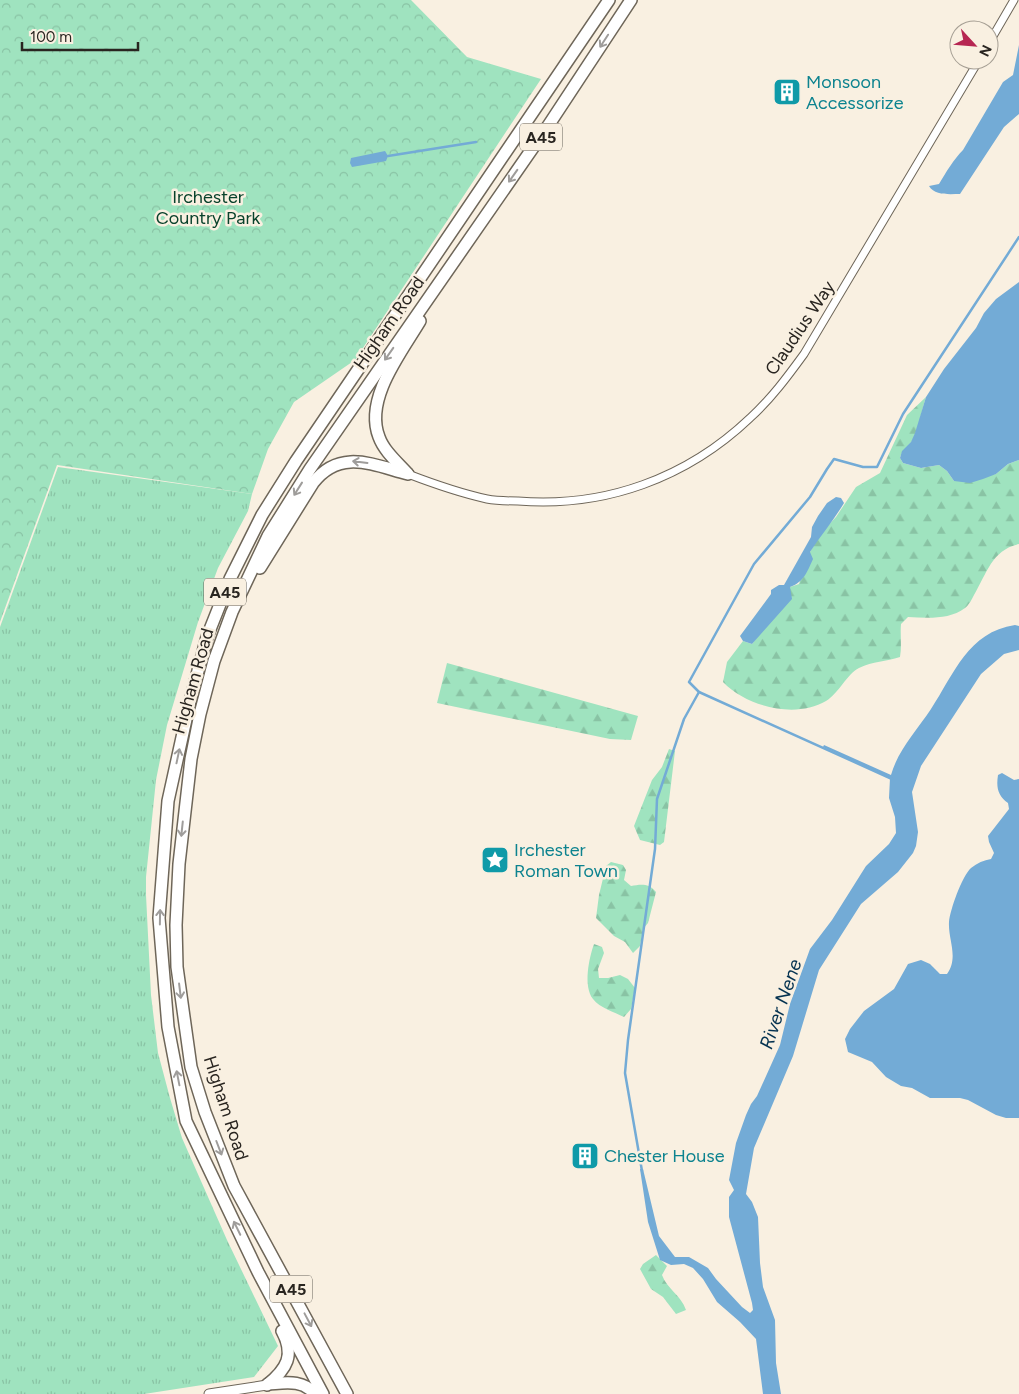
<svg xmlns="http://www.w3.org/2000/svg" width="1019" height="1394" font-family="Figtree,sans-serif">
<defs>
<pattern id="grass-tufts" width="24" height="20" patternUnits="userSpaceOnUse" patternTransform="scale(1.25)"><rect width="24" height="20" fill="#9fe3bf"/><path d="M3 7l-1-3M5 7V3M7 7l1-3M15 17l-1-3M17 17v-4M19 17l1-3" fill="none" stroke="#89c3a4"/></pattern>
<pattern id="forest-firs" width="22" height="20" patternUnits="userSpaceOnUse" patternTransform="scale(1.25)"><rect width="22" height="20" fill="#9fe3bf"/><path d="M5 1l3.5 6h-7zM16 11l3.5 6h-7z" fill="#89c3a4"/></pattern>
<pattern id="park-crowns" width="20" height="18" patternUnits="userSpaceOnUse" patternTransform="scale(1.25)"><rect width="20" height="18" fill="#9fe3bf"/><path d="M2 6a3 3 0 1 1 6 0M12 15a3 3 0 1 1 6 0" fill="none" stroke="#89c3a4"/></pattern>
</defs>
<rect width="100%" height="100%" fill="#f9f0e1"/>
<!-- grass -->
<path fill="url(#grass-tufts)" d="M58 467 252 494 248 511 218 568 198 622 167 725 156 780 146 877V895L151 995 158 1053 170 1098 182 1138 227 1240 278 1346 254 1377 144 1394H0V627Z"/>
<!-- forest -->
<g fill="url(#forest-firs)">
<path d="M926 397C922 409 918 431 912 441 907 448 902 450 900 458L903 463 921 468 939 465 947 471 954 481 996 474 1008 464 1019 460V544C992 550 987 573 974 595 972 599 969 605 965 608 949 620 927 618 908 617L901 624C900 635 902 646 900 657 886 662 873 661 859 668 847 674 839 693 826 701 796 719 747 707 723 682L727 662 743 641 752 644 790 593V587L799 584 810 552 821 533 836 517 856 487 880 473 907 415Z"/>
<path d="M447 663 638 716 631 740 610 739 437 703Z"/>
<path d="M669 749 675 751 664 842 660 845 640 840 634 826 652 780 662 767Z"/>
<path d="M611 862 623 865 626 870 624 880 631 886C641 884 649 883 656 892L648 923 643 929 640 946 633 953 625 942 614 936 596 918 599 895 606 866Z"/>
<path d="M594 944 602 947 604 953 598 969 599 978H608L620 975 628 979 635 988 631 1009 624 1017C614 1012 600 1008 593 999 583 986 589 958 594 944Z"/>
<path d="M656 1255 667 1266 662 1275C667 1289 681 1295 686 1310L676 1314 663 1297 651 1289 640 1269 643 1264Z"/>
</g>
<!-- park -->
<path fill="url(#park-crowns)" d="M0 0H411L467 57 541 79 355 360 294 402 268 449 252 494 57 465 0 622Z"/>
<!-- water -->
<g fill="#73abd6">
<path d="M1019 45V114L1004 127 960 194C950 194 935 196 929 186L939 184C946 172 954 159 963 150L1003 82 1013 75Z"/>
<path d="M385 151 388 156 386 161 352 167 350 163 351 158Z"/>
<path d="M1019 282V460L1008 464 996 474 983 479 970 483 954 481 947 471 939 465 921 468 903 463 900 458 902 451 911 442 915 433 926 397 944 369 976 328 984 313 996 299Z"/>
<path d="M836 497 841 498 844 503C834 520 821 535 810 552L813 559C807 572 804 582 790 587L792 599 752 644 743 641 740 636 771 594V590L779 585H784L811 537 812 527 818 516 827 503Z"/>
<path d="M1015 625 1019 626V650L1004 654 981 674 921 766 912 792 918 832 916 846 913 853 898 872 861 904 819 970 793 1056 754 1148 746 1194 752 1202 758 1217 760 1263 763 1287 775 1320 776 1363 781 1394H763L756 1339 740 1322 717 1302 703 1279 693 1268 684 1264 671 1265 660 1260 648 1222 640 1169H643L659 1236 675 1257H689L708 1268 716 1279 742 1307 750 1313 753 1310 752 1303 729 1217V1197L734 1190 729 1180 736 1143 746 1115 751 1104 757 1096 780 1045 790 1004 810 949 832 920 866 866 889 844 896 833 895 817 889 798 890 778 823 747 824 745 891 775C898 750 917 730 931 709 954 674 968 632 1015 625Z"/>
<path d="M1002 773 1014 780 1019 779V1118H1006L996 1115 968 1100 960 1098H930L912 1088 901 1086 886 1077 872 1062 848 1052 845 1039 850 1029 864 1011 894 989 908 964 921 960 930 964 940 974H947C959 957 948 940 949 922 950 910 962 876 971 868 977 863 984 860 991 859L994 853 989 842 988 836 1009 809 1008 803C998 796 996 788 998 775Z"/>
</g>
<g fill="none" stroke-linecap="round" stroke-linejoin="round">
<!-- stream -->
<g stroke="#73abd6" stroke-width="2.5">
<path d="M388 156 476 142"/>
<path d="M892 779 699 692 689 682 754 564 810 497 827 469 834 459 863 467H877L903 414 1019 237"/>
<path d="M642 1171 625 1073 628 1040 655 849 657 799 684 719 699 692"/>
</g>
<defs>
<g id="minor">
<path d="M989 43 1014 0"/>
<path d="M408 474C434 484 460 493 487 499 497 501 508 501 518 501 605 508 687 478 750 418 771 399 788 376 804 354L979 60"/>
</g>
<path id="tertiary" d="M209 1394 267 1385"/>
<g id="trunk">
<path d="M407 473C397 462 384 451 379 437 364 399 401 353 420 321"/>
<path d="M260 568 313 483C340 448 373 465 408 474"/>
<path d="M268 1384C285 1383 302 1379 315 1394"/>
<path d="M267 1385C287 1369 295 1355 282 1331"/>
<path d="M323 1394 258 1272 186 1121 168 1027 159 918 168 801 190 701 207 637 230 579 262 515 296 461 609 0"/>
<path d="M347 1394 234 1186 205 1112 191 1067 177 967 176 925 179 864 191 759 200 714 214 661 232 612 268 536 310 469 548 126 631 0"/>
</g>
</defs>
<!-- minor casing -->
<use href="#minor" stroke="#6e6659" stroke-width="9"/>
<!-- tertiary casing -->
<use href="#tertiary" stroke="#6e6659" stroke-width="11"/>
<!-- trunk casing -->
<use href="#trunk" stroke="#6e6659" stroke-width="14"/>
<!-- minor -->
<use href="#minor" stroke="#fff" stroke-width="7"/>
<!-- tertiary -->
<use href="#tertiary" stroke="#fff" stroke-width="9"/>
<!-- trunk -->
<use href="#trunk" stroke="#fff" stroke-width="11"/>
</g>
<!-- one-way arrows -->
<defs><path id="oneway-shaft" d="M-6 0H5M1.5-3L5.5 0L1.5 3" fill="none" stroke-width="1.6" stroke-linecap="round" stroke-linejoin="round" transform="scale(1.25)"/></defs>
<g stroke="#9f9d9b">
<use href="#oneway-shaft" transform="translate(604 41) rotate(123)"/>
<use href="#oneway-shaft" transform="translate(513 176) rotate(125)"/>
<use href="#oneway-shaft" transform="translate(389 354) rotate(125)"/>
<use href="#oneway-shaft" transform="translate(360 462) rotate(-173)"/>
<use href="#oneway-shaft" transform="translate(298 489) rotate(122)"/>
<use href="#oneway-shaft" transform="translate(178 756) rotate(-78)"/>
<use href="#oneway-shaft" transform="translate(182 829) rotate(96)"/>
<use href="#oneway-shaft" transform="translate(160 917) rotate(-89)"/>
<use href="#oneway-shaft" transform="translate(180 991) rotate(83)"/>
<use href="#oneway-shaft" transform="translate(178 1078) rotate(-101)"/>
<use href="#oneway-shaft" transform="translate(219 1148) rotate(69)"/>
<use href="#oneway-shaft" transform="translate(237 1228) rotate(-116)"/>
<use href="#oneway-shaft" transform="translate(308 1320) rotate(62)"/>
</g>
<!-- icons -->
<defs>
<symbol id="building-square" viewBox="-11 -11 22 22"><rect x="-9" y="-9" width="18" height="18" rx="4" fill="#0f9aa8" stroke="#f9f0e1"/><path d="M-4-6H4V6H1V3H-1V6H-4ZM-2.5-4.3h1.7v1.8h-1.7ZM.8-4.3h1.7v1.8H.8ZM-2.5-1h1.7V.8h-1.7ZM.8-1h1.7V.8H.8Z" fill="#fff"/></symbol>
<symbol id="sight-square" viewBox="-11 -11 22 22"><rect x="-9" y="-9" width="18" height="18" rx="4" fill="#0f9aa8" stroke="#f9f0e1"/><path d="M0-6L1.8-2.2L6-1.7L2.9 1.2L3.7 5.4L0 3.3L-3.7 5.4L-2.9 1.2L-6-1.7L-1.8-2.2Z" fill="#fff"/></symbol>
</defs>
<g fill-rule="evenodd">
<use href="#building-square" x="771" y="76" width="32" height="32"/>
<use href="#sight-square" x="479" y="844" width="32" height="32"/>
<use href="#building-square" x="569" y="1140" width="32" height="32"/>
</g>
<g text-anchor="middle" stroke-width="5" stroke-linejoin="round" paint-order="stroke">
<!-- shield labels -->
<g fill="#f9f0e1" stroke="#67625a" stroke-width="1">
<rect x="520" y="123.5" width="42" height="27" rx="4"/>
<rect x="204" y="578.5" width="42" height="27" rx="4"/>
<rect x="270" y="1275.5" width="42" height="27" rx="4"/>
</g>
<g font-size="16" font-weight="bold" fill="#292520">
<text x="541" y="143">A45</text>
<text x="225" y="598">A45</text>
<text x="291" y="1295">A45</text>
</g>
<!-- culture labels -->
<g font-size="18" fill="#0d838f" stroke="#f9f0e1" text-anchor="start">
<text x="806" y="88">Monsoon<tspan x="806" dy="21">Accessorize</tspan></text>
<text x="514" y="856">Irchester<tspan x="514" dy="21">Roman Town</tspan></text>
<text x="604" y="1162">Chester House</text>
</g>
<!-- park labels -->
<g font-size="18" fill="#08422b" stroke="#f9f0e1">
<text x="208" y="203">Irchester<tspan x="208" dy="21">Country Park</tspan></text>
</g>
<!-- street labels -->
<g font-size="18" fill="#292520" stroke="#f9f0e1">
<text transform="translate(389 323) rotate(-55)" y="6">Higham Road</text>
<text transform="translate(800 328) rotate(-56)" y="6">Claudius Way</text>
<text transform="translate(193 681) rotate(-74)" y="6">Higham Road</text>
<text transform="translate(226 1108) rotate(72)" y="6">Higham Road</text>
</g>
<!-- water labels -->
<g font-size="19" font-style="italic" fill="#043250" stroke="#f9f0e1">
<text transform="translate(780 1004) rotate(-71)" y="7">River Nene</text>
</g>
</g>
<!-- north arrow -->
<g transform="translate(974 45) rotate(116)"><circle r="24" fill="#f9f0e1" stroke="#a69f94"/>
<path d="M0-4L9 19L0 12L-9 19Z" fill="#b62652"/>
<text y="-8" font-size="14" font-weight="bold" text-anchor="middle" fill="#292520">N</text>
</g>
<!-- scale -->
<path d="M22 42v8h116v-8" fill="none" stroke="#292520" stroke-width="2.5"/>
<text x="30" y="42" font-size="15" fill="#292520" stroke="#f9f0e1" stroke-width="4" paint-order="stroke">100 m</text>
</svg>
